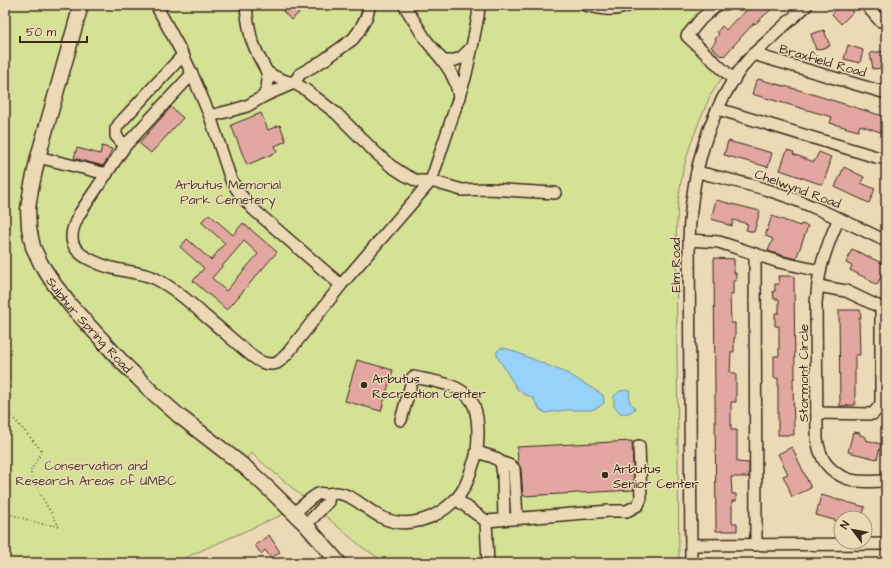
<svg xmlns="http://www.w3.org/2000/svg" width="891" height="568" font-family="'Architects Daughter',sans-serif">
<rect width="100%" height="100%" fill="#ecdab7"/>
<filter id="ink" filterUnits="userSpaceOnUse"><feTurbulence type="fractalNoise" baseFrequency=".025" numOctaves="2"/><feDisplacementMap in="SourceGraphic" scale="8" xChannelSelector="R" yChannelSelector="G"/><feConvolveMatrix kernelMatrix="1 2 1 2 8 2 1 2 1" color-interpolation-filters="sRGB"/></filter>
<g filter="url(#ink)">
<!-- green -->
<g fill="#d5e295" stroke="#88865a">
<path d="M5 5H74L23 193 22 220 59 300 115 368 173 418 236 466 286 513 173 563H5Z"/>
<path d="M86 5H712L699 17 682 38 724 75 710 96 699 122 690 146 683 170 678 202 676 240 679 563H386L362 547 251 453 245 460 182 411 128 361 58 281 39 246 33 211 46 148Z"/>
</g>
<!-- water -->
<g fill="#98d2f8" stroke="#738fa1">
<path d="M501 348 508 349 569 374 603 395 604 403 599 407 591 410H565L546 413 540 410 533 398 524 394 517 389 497 356V351Z"/>
<path d="M627 390 630 392C629 398 628 402 634 406L635 409C630 413 627 414 620 413L614 406V396L620 391Z"/>
</g>
<!-- building -->
<g fill="#e2a7a1" stroke="#3b2a1e" fill-rule="evenodd">
<path d="M282 5H308L291 20 283 11 285 9Z"/>
<path d="M753 5H776L755 24 754 23 724 56 722 55 721 56 711 47 716 41 715 39 719 34 717 32 722 26 726 30 736 19H737Z"/>
<path d="M841 5H846L853 12 841 24 832 14Z"/>
<path d="M824 30 830 46 816 50 811 34Z"/>
<path d="M848 45 863 50 860 63 844 59Z"/>
<path d="M886 51V65L880 66 881 68 873 69 870 53Z"/>
<path d="M758 79 799 90 886 117V134L860 125 858 131 830 123 832 117 752 94 756 81H757Z"/>
<path d="M171 107 183 118 151 153 139 143Z"/>
<path d="M261 113 268 130 280 125 286 141 275 146 277 152 247 165 231 125Z"/>
<path d="M728 141 772 153 768 167 724 155Z"/>
<path d="M102 146 112 149 109 157 103 166 74 158 77 148 100 154Z"/>
<path d="M787 150 794 152 793 154 814 162 819 152 831 157 828 164H830L823 184H820L780 170Z"/>
<path d="M844 167 864 177 861 183 875 189 869 203 835 187Z"/>
<path d="M716 200 760 211 754 232 746 230 748 224 733 220 732 226 725 224V223L711 219Z"/>
<path d="M209 214 233 235 243 223 277 252 227 310 193 281 204 268 180 247 187 239 211 260 225 243 201 222ZM244 241 258 254 226 291 212 278Z"/>
<path d="M772 216 800 226 801 224 808 226 796 259 781 255 768 251 773 239 766 236V233Z"/>
<path d="M852 249 886 265 877 285 870 281V280L850 270 852 266 846 263Z"/>
<path d="M714 258 734 259V273H736V281H733V295H730L731 323H735V338H734V352H731L730 372H731V373H736V402H731V430H737V462L749 463V477H731L732 494H736V501H732V523H737V531H716Z"/>
<path d="M778 276H794L795 378H793L794 435H778V378H774V356H779V326H775V313H779V299H774L773 291H775V284H779Z"/>
<path d="M839 310H860L861 318H859L860 355H855V405L840 406Z"/>
<path d="M357 360 393 370 381 411 345 401Z"/>
<path d="M853 432 860 433V435L866 437V440L881 444 877 459 848 452Z"/>
<path d="M632 441 634 490 523 496 521 469 518 463 517 447Z"/>
<path d="M792 447 811 488 792 497 789 490H790L783 476 788 474 778 454Z"/>
<path d="M821 495 865 507 862 518H841V522L816 515Z"/>
<path d="M269 535 280 552 271 558 265 550 261 554 255 545Z"/>
</g>
<g fill="none" stroke-linecap="round" stroke-linejoin="round">
<defs>
<g id="minor">
<path d="M156 5 183 55 192 74 210 116 231 180 240 194 253 209 341 285"/>
<path d="M246 5 247 16 251 38 258 55 267 72 268 80 267 88 264 96"/>
<path d="M585 5C602 9 614 12 630 5"/>
<path d="M717 5 701 19 687 36 734 80"/>
<path d="M866 5 880 21 886 16"/>
<path d="M753 54 886 93"/>
<path d="M443 61H452L461 58 472 47 478 16 479 5"/>
<path d="M267 72C276 78 284 81 294 83L300 74 324 60 353 39 359 31 366 18 370 5"/>
<path d="M192 74 125 146 80 213C74 224 67 239 77 250 80 254 85 257 89 259 97 263 104 266 112 268 126 272 140 272 154 278 173 287 190 302 205 316 221 329 236 343 252 356 259 362 267 366 277 363 280 361 284 357 287 354L341 285 431 181 459 97 456 84 450 71 443 61 426 40 404 5"/>
<path d="M459 96 465 78 472 47"/>
<path d="M718 109 876 157 886 159"/>
<path d="M210 116 233 110 247 106 264 96 294 83 306 90 337 114 375 152 391 166 405 175 417 181H431L462 190 488 189 555 193"/>
<path d="M125 146 116 136V129L119 124 183 55"/>
<path d="M38 157 107 174"/>
<path d="M697 172C722 178 746 183 771 191 811 204 848 223 886 241"/>
<path d="M839 218C831 236 824 253 820 272 818 282 817 293 816 303L817 439C818 444 819 450 821 454 826 469 842 479 857 481 867 482 877 481 886 481"/>
<path d="M689 240 719 242 779 262 820 271"/>
<path d="M755 254 756 545"/>
<path d="M818 286 846 291 886 310"/>
<path d="M817 413 873 414 881 404V308"/>
<path d="M477 452 493 457 501 462 503 475 504 519"/>
<path d="M501 462 511 466 514 469 517 518"/>
<path d="M456 499 486 521 488 563"/>
<path d="M294 513C298 510 314 495 318 494 320 493 324 494 327 494 330 494 333 493 336 493 353 494 366 510 381 517 407 530 436 519 455 500 466 490 470 473 475 459 479 445 480 413 471 400 459 383 432 381 413 377L401 420"/>
<path d="M486 521 610 511H627L638 505 641 498 639 446"/>
<path d="M306 525 328 502 329 494"/>
<path d="M691 545 886 544"/>
<path d="M691 563 689 240C691 179 706 116 743 66 750 56 760 48 769 40 781 28 794 17 807 5"/>
</g>
<g id="major">
<path id="s1" d="M81 5 38 157 31 189 28 209 29 228 33 247 41 264 54 284 71 306 125 365 152 392 178 415 245 467 270 490 306 525 339 563"/>
</g>
</defs>
<!-- minor casing -->
<use href="#minor" stroke="#3b2a1e" stroke-width="14"/>
<!-- major casing -->
<use href="#major" stroke="#3b2a1e" stroke-width="17"/>
<!-- path -->
<path stroke="#3b2a1e" stroke-width="1.5" stroke-dasharray="1 3" stroke-linecap="butt" d="M5 406 14 419 42 451 30 472 43 499 59 526 42 524 5 513"/>
<!-- minor -->
<use href="#minor" stroke="#ecdab7" stroke-width="11"/>
<!-- major -->
<use href="#major" stroke="#ecdab7" stroke-width="14"/>
</g>
</g>
<!-- markers -->
<g fill="#3b2a1e" stroke="#ecdab7" stroke-width="1.5">
<circle cx="364" cy="385" r="4"/>
<circle cx="605" cy="475" r="4"/>
</g>
<g text-anchor="middle" stroke-width="3" stroke-linejoin="round" paint-order="stroke">
<!-- street labels -->
<g font-size="13" fill="#3b2a1e" stroke="#ecdab7">
<text transform="translate(823 60) rotate(16)" y="5">Braxfield Road</text>
<text transform="translate(798 188) rotate(20)" y="5">Chelwynd Road</text>
<text transform="translate(675 265) rotate(-90)" y="5">Elm Road</text>
<text dy="5" stroke="none"><textPath href="#s1" startOffset="346">Sulphur Spring Road</textPath></text>
<text transform="translate(803 373) rotate(-90)" y="5">Stormont Circle</text>
</g>
<!-- park labels -->
<g font-size="13" fill="#524630" stroke="#ecdab7">
<text x="228" y="189">Arbutus Memorial<tspan x="228" dy="15">Park Cemetery</tspan></text>
<text x="96" y="470">Conservation and<tspan x="96" dy="15">Research Areas of UMBC</tspan></text>
</g>
<!-- poi labels -->
<g font-size="13" fill="#3b2a1e" stroke="#ecdab7" text-anchor="start">
<text x="372" y="383">Arbutus<tspan x="372" dy="15">Recreation Center</tspan></text>
<text x="613" y="473">Arbutus<tspan x="613" dy="15">Senior Center</tspan></text>
</g>
</g>
<!-- margin -->
<rect width="891" height="568" fill="none" stroke="#ecdab7" stroke-width="20"/>
<rect x="10" y="10" width="871" height="548" fill="none" stroke="#3b2a1e" stroke-width="1.5" filter="url(#ink)"/>
<!-- north arrow -->
<g transform="translate(853 530) rotate(302)"><circle r="19" fill="#ecdab7" stroke="#a5947a"/>
<path d="M0-3L7 15L0 10L-7 15Z" fill="#3b2a1e"/>
<text y="-6" font-size="11" font-weight="bold" text-anchor="middle" fill="#3b2a1e">N</text>
</g>
<!-- scale -->
<path d="M20 36v6h67v-6" fill="none" stroke="#3b2a1e" stroke-width="2"/>
<text x="26" y="36" font-size="12" fill="#3b2a1e" stroke="#ecdab7" stroke-width="3" paint-order="stroke">50 m</text>
</svg>
